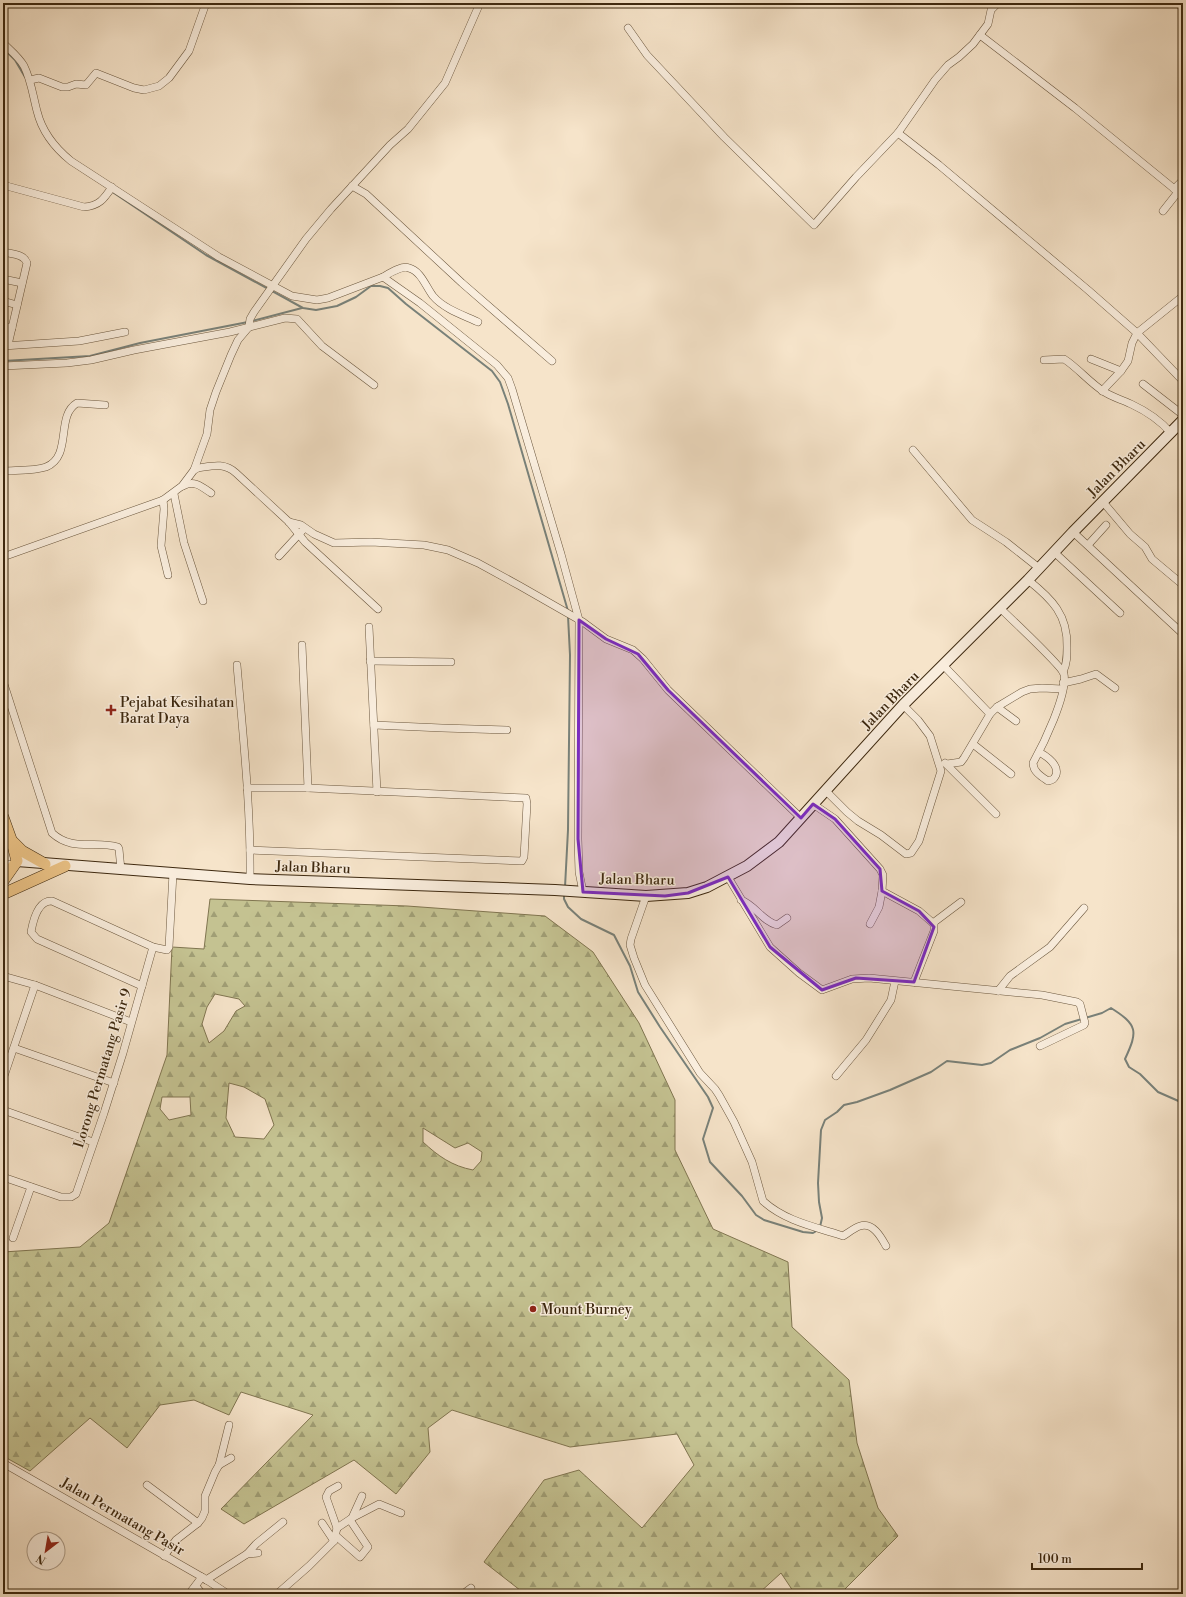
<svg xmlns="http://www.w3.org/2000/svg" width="1186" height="1597" font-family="'Libre Bodoni',serif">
<defs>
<pattern id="forest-firs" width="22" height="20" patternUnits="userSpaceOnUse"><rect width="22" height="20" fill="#c4c291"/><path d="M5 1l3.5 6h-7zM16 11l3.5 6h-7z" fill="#a09e75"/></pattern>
</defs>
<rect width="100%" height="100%" fill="#f6e4ca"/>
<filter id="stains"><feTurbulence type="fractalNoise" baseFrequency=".005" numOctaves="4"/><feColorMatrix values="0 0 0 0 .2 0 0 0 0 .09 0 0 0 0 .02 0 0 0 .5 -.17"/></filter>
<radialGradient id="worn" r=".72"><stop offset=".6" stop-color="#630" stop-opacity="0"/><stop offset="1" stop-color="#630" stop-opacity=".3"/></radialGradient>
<!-- forest -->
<path fill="url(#forest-firs)" stroke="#807550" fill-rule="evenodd" d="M210 899 407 906 545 916 593 952 639 1023 675 1100V1150L713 1229 788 1262 792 1327 849 1380 857 1443 878 1508 898 1536 840 1594H795L781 1573 758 1594H525L484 1562 544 1480 579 1470 642 1528 694 1465 677 1434 570 1447 452 1410 428 1428 430 1452 396 1494 354 1460 244 1524 221 1509 313 1415 241 1392 229 1415 194 1400 160 1405 127 1448 90 1418 30 1471 3 1456V1252L80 1247 109 1223 167 1055 172 947 204 949ZM215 994 239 999 245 1006 236 1011 224 1031 209 1043 202 1024 207 1007ZM229 1083 244 1087 265 1099 274 1125 264 1139 235 1137 226 1118ZM162 1097H190L191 1115 169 1120 160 1109ZM423 1128 455 1148 468 1143 482 1152 481 1161 473 1170C452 1166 438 1156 423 1142Z"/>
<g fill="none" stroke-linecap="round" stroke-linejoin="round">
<!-- stream -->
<g stroke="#798179" stroke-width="2">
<path d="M4 49 15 60 25 77"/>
<path d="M111 191 206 255 303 308 316 310 337 306 356 297 371 286H380L388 288 406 304 492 371 500 382 508 404 568 611"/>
<path d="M252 321 302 308"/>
<path d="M3 361 90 356 140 343 248 322"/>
<path d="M565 887 568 830 570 655 568 616"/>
<path d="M564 893V899L568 907 581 919 614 935 630 966 638 992 660 1027 708 1097 713 1108 703 1139 710 1162 742 1196 756 1215 764 1220 803 1232 813 1233 818 1230"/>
<path d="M820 1227 822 1218 819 1202 818 1183 821 1130 825 1120 837 1112 844 1105 857 1102 890 1090 931 1072 947 1061 982 1065 991 1063 1010 1050 1040 1038 1065 1024 1102 1013 1111 1008C1138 1025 1138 1031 1125 1059L1129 1067 1140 1074 1158 1092 1183 1103"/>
<path d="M1183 1238 1180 1250 1183 1256"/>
</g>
<defs>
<g id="minor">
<path d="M1180 3 1183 11"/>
<path d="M628 28 647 55 724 137 814 225 856 177 898 133 935 80 948 65 959 57 973 44 988 24 991 10 998 3"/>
<path d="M980 35 1075 108 1183 196"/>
<path d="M3 43C10 50 19 57 24 66 31 80 33 96 37 111 42 132 55 148 71 161L219 257 292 296 317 300 328 298 383 277 420 303 497 365 508 378 512 389 561 554 579 620 578 839 579 872 583 892"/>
<path d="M1183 45V49"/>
<path d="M30 80 39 78 62 87H68L76 84 86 85 96 73 134 88 144 90 159 86 169 78 189 51 206 3"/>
<path d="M898 133 939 165 1088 290 1137 333 1183 381"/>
<path d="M3 185 84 207C99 206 104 199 112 187"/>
<path d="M352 186 366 194 462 283 552 361"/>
<path d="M1174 189 1183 180"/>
<path d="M1163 211 1178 192"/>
<path d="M3 252C12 254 24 254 27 263L8 345"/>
<path d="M383 277C390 273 402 265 409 268 421 271 426 287 433 296 444 309 463 315 478 322"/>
<path d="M3 279 22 283"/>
<path d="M3 301 17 305"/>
<path d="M3 326 12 328"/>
<path d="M3 346 79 341 125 332"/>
<path d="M1091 359 1121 371 1128 361 1132 343 1137 333 1183 296"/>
<path d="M1044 360 1064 359C1078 368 1089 382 1103 391 1111 397 1121 399 1131 404 1146 411 1160 420 1171 433"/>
<path d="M3 366 67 363 91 360 134 350 230 332 285 318 297 319 322 346 374 385"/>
<path d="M1143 384 1183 415"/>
<path d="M1102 391 1121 371"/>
<path d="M913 450 972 520 1006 542 1039 568"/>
<path d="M194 470 207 434 210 410 216 392 231 355 238 340 249 327 250 319 254 312 306 239 331 209 390 145 408 129 445 83 480 3"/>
<path d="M3 471C16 470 34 471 46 467 73 456 55 416 77 403L105 405"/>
<path d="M183 486C194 480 201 486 211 493"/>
<path d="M174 494 184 543 203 601"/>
<path d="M163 500 164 509 161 546 168 575"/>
<path d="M1103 502 1130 534 1145 547 1152 559 1183 585"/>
<path d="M289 522 301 525 314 534 334 543 371 542 424 545 448 550 478 563 520 586 583 622 606 639 633 650 643 659 668 690 801 818"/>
<path d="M1073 532 1183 634"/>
<path d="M1088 545 1106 525"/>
<path d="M1054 552 1120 613"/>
<path d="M279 556 302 531"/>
<path d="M3 557 163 500 182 486 194 470 198 468C212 466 224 462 236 473L289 522 305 542 378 609"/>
<path d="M1028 580C1052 599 1068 615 1067 647 1067 656 1067 664 1063 672"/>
<path d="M1000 608C1010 618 1062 666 1064 674 1068 694 1043 745 1033 763 1033 772 1042 777 1048 781 1053 780 1054 779 1056 775 1059 765 1048 757 1039 752"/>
<path d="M369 627 377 792"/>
<path d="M302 645 308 788"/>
<path d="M370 661 451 662"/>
<path d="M237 665C243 736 251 808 250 879"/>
<path d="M943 665 990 714"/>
<path d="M3 681 52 833C73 852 94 840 118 847L119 849 121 870"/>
<path d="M1063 683 1081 679 1096 674 1115 688"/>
<path d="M997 707 1016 721"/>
<path d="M374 725 442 728 507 730"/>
<path d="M973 744 1011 774"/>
<path d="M945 763 996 814"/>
<path d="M947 764 961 762 964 758 990 714 997 707 1022 692 1030 689 1042 688 1062 689"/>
<path d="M247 788H308L526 798 527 804 524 857 522 861 250 850"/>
<path d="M825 790 847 812 858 821 881 835 906 854 911 853 919 841 941 771 930 736 918 720 903 705"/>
<path d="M813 804 835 819 880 869 883 875 882 891 919 911 934 924V931L914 982"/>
<path d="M3 864 14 865"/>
<path d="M728 877 770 947 799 973 822 990 852 979 869 978 1042 995 1077 1002 1080 1004 1085 1023 1084 1025 1040 1046"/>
<path d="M646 896 631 939 630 945 634 958 645 985 700 1073 715 1089 719 1095 734 1122 752 1162 763 1201C784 1220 811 1226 837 1234L843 1236C848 1233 854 1228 860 1226 873 1222 881 1237 886 1246"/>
<path d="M741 900C755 905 762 921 777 925L787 918"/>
<path d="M933 923 961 902"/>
<path d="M870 924 879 907 882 891"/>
<path d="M3 976 35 985 131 1022"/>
<path d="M142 986 37 939 31 932C33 921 38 900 52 901L153 947 167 950 169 947 173 873"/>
<path d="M998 991 1010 976 1050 947 1084 908"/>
<path d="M14 1048 114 1083"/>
<path d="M836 1076 866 1040 891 1000 895 981"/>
<path d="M3 1079 35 985"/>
<path d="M3 1110 93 1142"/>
<path d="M3 1177 61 1197H71L76 1194 104 1113 123 1053 153 947"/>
<path d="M13 1238 31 1187"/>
<path d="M3 1463 202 1577 228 1594"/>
<path d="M219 1465 229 1425"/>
<path d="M147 1485 198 1523"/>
<path d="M352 1518 379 1504 401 1513"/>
<path d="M322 1523 334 1541"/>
<path d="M337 1528 352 1518 362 1496"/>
<path d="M335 1535 360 1557 368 1547 350 1520"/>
<path d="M247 1554 256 1544 283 1522"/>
<path d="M164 1556 176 1540 198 1523 202 1518 205 1511V1496L215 1472 219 1465 231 1458"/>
<path d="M206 1580 247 1554 258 1553"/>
<path d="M196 1586 202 1594"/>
<path d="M189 1594 202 1577"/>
<path d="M277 1594 309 1566 334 1541 337 1528 326 1497 329 1491 338 1486"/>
<path d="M463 1594 471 1588"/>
</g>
<path id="secondary" d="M17 861 250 879 555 890 646 896 688 893 707 887 747 866 779 842 903 705 1028 580 1073 532 1183 420"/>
<g id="primary">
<path d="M3 817 12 842 17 861 3 881"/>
<path d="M13 842 22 851 45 864"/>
<path d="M3 894 65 866"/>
</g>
</defs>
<!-- minor casing -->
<use href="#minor" stroke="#6b573e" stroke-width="8"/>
<!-- secondary casing -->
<use href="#secondary" stroke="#3d280f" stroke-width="12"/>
<!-- primary casing -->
<use href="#primary" stroke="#3d280f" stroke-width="12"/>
<!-- minor -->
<use href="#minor" stroke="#f9eddd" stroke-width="7"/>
<!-- secondary -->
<use href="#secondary" stroke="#f9eddd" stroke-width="10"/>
<!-- primary -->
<use href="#primary" stroke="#ebc285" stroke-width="11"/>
</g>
<!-- marked area -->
<path fill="#7b2cbf" fill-opacity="0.2" stroke="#7b2cbf" stroke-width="3" stroke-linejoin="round" d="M579 620 606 639 638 654 668 690 801 818 813 804 835 819 880 869 882 891 919 911 934 927 914 982 856 978 822 990 770 947 728 877 688 893 665 896 583 892 578 839Z"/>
<!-- markers -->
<g fill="#8f2418" stroke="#f9eddd" stroke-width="1.5">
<path d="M109 704h4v4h4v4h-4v4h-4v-4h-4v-4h4z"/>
<circle cx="533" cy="1309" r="4"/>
</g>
<g text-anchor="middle" stroke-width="3" stroke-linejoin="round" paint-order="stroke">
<!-- street labels -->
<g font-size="14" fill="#3d280f" stroke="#f9eddd">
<text transform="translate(1116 468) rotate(-45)" y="5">Jalan Bharu</text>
<text transform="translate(890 700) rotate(-46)" y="5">Jalan Bharu</text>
<text transform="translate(313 867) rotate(2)" y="5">Jalan Bharu</text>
<text transform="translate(637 879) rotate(1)" y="5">Jalan Bharu</text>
<text transform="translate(102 1068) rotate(-73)" y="5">Lorong Permatang Pasir 9</text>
<text transform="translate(123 1516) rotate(30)" y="5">Jalan Permatang Pasir</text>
</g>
<!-- poi labels -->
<g font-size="14" fill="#3d280f" stroke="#f9eddd" text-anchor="start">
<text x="120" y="707">Pejabat Kesihatan<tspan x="120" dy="16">Barat Daya</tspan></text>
<text x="541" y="1314">Mount Burney</text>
</g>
</g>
<!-- margin -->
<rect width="1186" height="1597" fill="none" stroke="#f6e4ca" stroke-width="16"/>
<rect x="4" y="4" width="1178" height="1589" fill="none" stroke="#3d280f" stroke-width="2"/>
<rect x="8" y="8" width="1170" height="1581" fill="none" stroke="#3d280f"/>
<!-- north arrow -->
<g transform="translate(46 1551) rotate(211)"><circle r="19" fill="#f9eddd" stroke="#ae9e8b"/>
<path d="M0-3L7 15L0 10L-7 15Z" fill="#8f2418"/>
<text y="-6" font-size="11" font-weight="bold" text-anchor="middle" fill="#3d280f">N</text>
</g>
<!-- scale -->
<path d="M1032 1563v6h110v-6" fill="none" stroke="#3d280f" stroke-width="2"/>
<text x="1038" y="1563" font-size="12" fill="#3d280f" stroke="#f9eddd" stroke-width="3" paint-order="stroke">100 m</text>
<rect width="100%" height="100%" filter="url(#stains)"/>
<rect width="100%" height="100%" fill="url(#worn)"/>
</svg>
